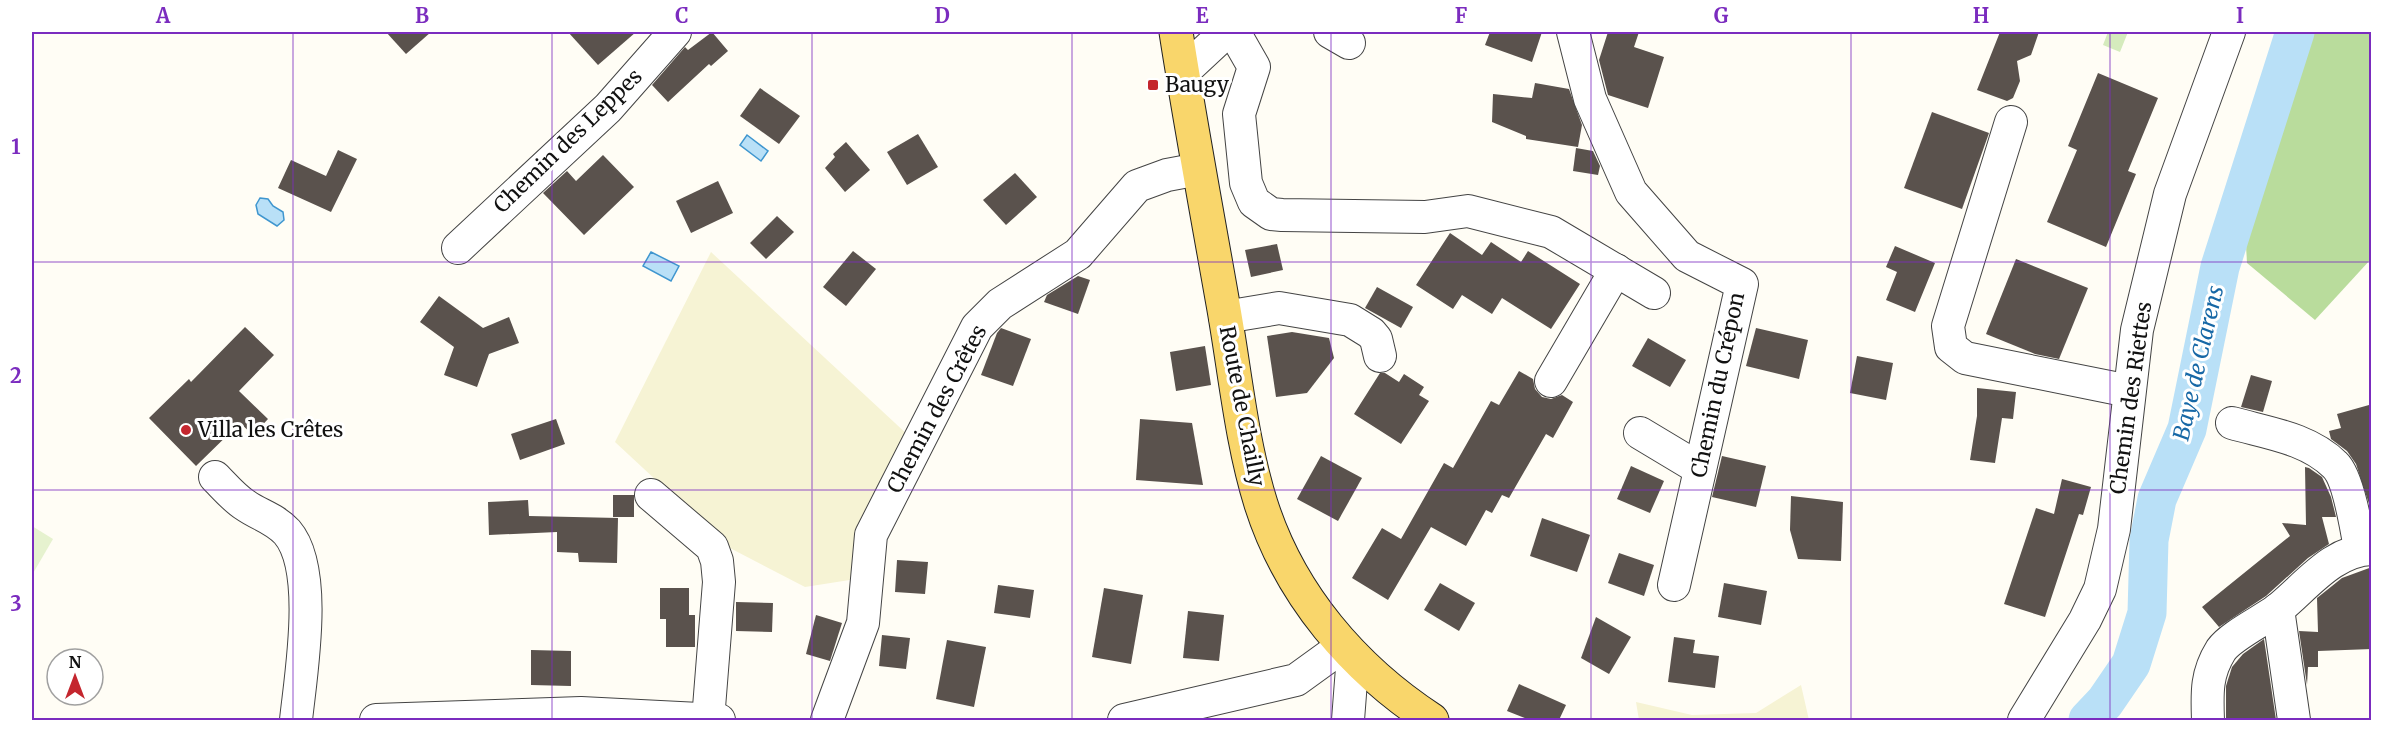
<svg xmlns="http://www.w3.org/2000/svg" width="2403" height="752" font-family="Merriweather,serif">
<rect width="100%" height="100%" fill="#fffdf5"/>
<!-- farmland -->
<g fill="#f6f3d4">
<path d="M711 252 909 436 856 579 805 587 728 547 615 442Z"/>
<path d="M1801 685 1809 720H1639L1636 702 1692 715 1756 713Z"/>
</g>
<!-- green -->
<path fill="#d5ebbd" d="M2108 32H2128L2120 52 2103 45Z"/>
<!-- forest -->
<path fill="#b9dc9c" d="M2306 32H2372L2371 259 2315 320 2247 263 2242 172Z"/>
<!-- pitch -->
<path fill="#e6f2cf" d="M32 526 53 539 32 575Z"/>
<!-- water -->
<g fill="#b9e0f7" stroke="#3f96cf" stroke-width="1.5">
<path d="M747 135 768 151 761 161 740 145Z"/>
<path d="M260 198 268 199 273 206 283 212 284 220 277 226 258 214 256 205Z"/>
<path d="M651 252 679 266 671 281 643 266Z"/>
</g>
<g fill="none" stroke-linecap="round" stroke-linejoin="round">
<!-- river -->
<path stroke="#b9e0f7" stroke-width="39" d="M2088 720 2105 702 2131 664 2147 613 2149 540 2157 499 2187 429 2220 267 2295 32"/>
</g>
<!-- building -->
<g fill="#5a524d">
<path d="M386 32H431L406 54Z"/>
<path d="M568 32H636L598 65Z"/>
<path d="M712 32 728 51 711 66 709 64 668 102 652 85 685 47 688 50Z"/>
<path d="M1490 32H1542L1532 62 1485 45Z"/>
<path d="M1608 32H1639L1634 47 1664 57 1648 108 1608 95 1599 60Z"/>
<path d="M2000 32H2039L2031 55 2017 61 2020 81 2013 98 2007 101 1977 90Z"/>
<path d="M2098 73 2158 98 2128 171 2136 174 2106 247 2047 222 2077 150 2068 146Z"/>
<path d="M1535 83 1569 89 1582 125 1578 147 1526 139V136L1492 122 1493 94 1532 98Z"/>
<path d="M760 88 800 116 779 144 740 116Z"/>
<path d="M1932 112 1989 133 1962 209 1904 188Z"/>
<path d="M918 134 938 167 907 185 887 152Z"/>
<path d="M846 142 870 170 845 192 825 168 835 157 833 154Z"/>
<path d="M1576 148 1593 151 1600 166 1598 175 1573 171Z"/>
<path d="M338 150 357 159 331 212 278 188 291 160 326 176Z"/>
<path d="M603 155 634 187 584 235 543 193 567 171 576 181Z"/>
<path d="M1015 173 1037 197 1006 225 983 200Z"/>
<path d="M718 181 733 213 691 233 676 201Z"/>
<path d="M777 216 794 232 766 259 750 243Z"/>
<path d="M1450 233 1482 255 1491 242 1521 262 1528 251 1580 284 1551 329 1502 298 1492 314 1462 295 1453 309 1416 285Z"/>
<path d="M1277 244 1283 270 1251 277 1245 250Z"/>
<path d="M1895 246 1935 263 1915 312 1886 300 1897 272 1886 267Z"/>
<path d="M853 251 876 269 846 306 823 287Z"/>
<path d="M2016 259 2088 288 2059 359 2035 354 1986 334Z"/>
<path d="M1078 276 1090 280 1078 314 1044 302 1047 295Z"/>
<path d="M1377 287 1413 307 1401 328 1365 308Z"/>
<path d="M439 296 483 328 509 317 519 343 489 354 477 387 444 375 454 347 420 322Z"/>
<path d="M245 327 274 355 239 391 268 419 253 435 240 423 196 466 149 418 189 379 191 382Z"/>
<path d="M1001 328 1031 339 1013 386 981 375 997 333Z"/>
<path d="M1756 328 1808 340 1799 379 1746 366Z"/>
<path d="M1292 332 1329 338 1334 358 1307 393 1276 397 1267 336Z"/>
<path d="M1648 338 1686 360 1670 387 1632 366Z"/>
<path d="M1205 346 1211 385 1176 391 1170 352Z"/>
<path d="M1857 356 1893 363 1886 400 1850 393Z"/>
<path d="M1519 371 1533 379 1535 389 1542 397 1551 399 1562 395 1573 402 1553 438 1546 434 1509 498 1502 495 1492 513 1486 510 1466 546 1431 527 1388 600 1352 578 1382 528 1401 539 1444 463 1453 468 1491 401 1499 405Z"/>
<path d="M1380 373H1385L1399 382 1404 374 1424 387 1419 395 1429 401 1401 444 1354 414Z"/>
<path d="M2251 375 2272 381 2263 412 2241 407Z"/>
<path d="M1977 388 2016 392 2013 419 2002 418 1995 463 1970 460 1977 416Z"/>
<path d="M2369 405 2372 417V513L2356 464 2347 451 2331 439 2329 431 2341 428 2337 414Z"/>
<path d="M556 419 565 444 520 460 511 434Z"/>
<path d="M1140 419 1192 423 1203 485 1136 480Z"/>
<path d="M1321 456 1362 478 1338 521 1297 499Z"/>
<path d="M1722 456 1766 466 1756 507 1712 497Z"/>
<path d="M1631 466 1664 481 1650 513 1617 499Z"/>
<path d="M2305 467 2309 468 2322 477 2331 497 2336 517H2322L2329 544 2308 558 2266 596 2219 627 2202 607 2290 536 2282 523 2306 525Z"/>
<path d="M2062 479 2091 487 2083 515 2079 514 2045 617 2004 604 2036 508 2054 514Z"/>
<rect x="613" y="495" width="21" height="22"/>
<path d="M1791 496 1843 502 1841 561 1798 559 1790 530Z"/>
<path d="M528 500 529 516 618 518 617 563 579 562 578 553 557 552V532L489 535 488 502Z"/>
<path d="M1542 518 1590 535 1577 572 1530 556Z"/>
<path d="M1619 553 1654 565 1644 596 1608 583Z"/>
<path d="M897 560 928 562 925 594 895 592Z"/>
<path d="M2372 567V649L2318 651V667H2308L2307 685 2299 631 2318 632 2317 598 2342 578Z"/>
<path d="M1440 583 1475 603 1459 631 1424 610Z"/>
<path d="M1724 583 1767 591 1761 625 1718 617Z"/>
<path d="M998 585 1034 590 1030 618 994 613Z"/>
<path d="M660 588H689V615H695V647H666V619H660Z"/>
<path d="M1104 588 1143 595 1131 664 1092 657Z"/>
<path d="M736 602 773 603 772 632 736 631Z"/>
<path d="M1188 611 1224 615 1219 661 1183 658Z"/>
<path d="M816 615 842 623 830 661 806 654Z"/>
<path d="M1596 617 1631 637 1609 674 1581 658Z"/>
<path d="M882 635 910 638 906 669 879 666Z"/>
<path d="M1674 637 1695 640 1693 653 1719 656 1715 688 1668 682Z"/>
<path d="M2264 639 2276 720H2226V686L2232 667 2243 654Z"/>
<path d="M947 640 986 647 974 707 936 699Z"/>
<path d="M531 650 571 651V686L531 685Z"/>
<path d="M1519 684 1566 705 1559 720H1530L1507 711Z"/>
</g>
<g fill="none" stroke-linecap="round" stroke-linejoin="round">
<defs>
<g id="minor">
<path d="M1234 32 1254 67 1239 114 1246 183 1254 202 1271 214 1282 215 1425 217 1468 211 1551 232 1654 293"/>
<path d="M1330 32 1349 43"/>
<path d="M1573 32 1590 99 1631 192 1687 256 1742 284 1674 585"/>
<path d="M1182 73 1226 32"/>
<path d="M2011 122 1948 326 1951 347 1965 358 2129 391"/>
<path d="M458 248 608 108 675 32"/>
<path d="M1225 317 1279 308 1350 320 1371 333 1376 339 1380 356"/>
<path d="M1551 381 1616 270"/>
<path d="M2232 423C2267 433 2308 438 2335 465 2348 477 2357 531 2360 549"/>
<path d="M1640 433 1700 469"/>
<path d="M215 477C224 486 234 498 245 505 259 515 274 518 287 532 319 569 301 673 296 720"/>
<path d="M651 495 712 547 717 561 719 582 708 720"/>
<path d="M2278 609 2294 720"/>
<path d="M376 720 581 713 719 720"/>
<path d="M827 720 863 623 871 535 977 327 1000 304 1078 254 1137 186 1167 175 1199 169"/>
<path d="M1124 720 1296 680 1343 646"/>
<path d="M1348 720 1353 655"/>
<path d="M2024 720 2085 620 2100 589 2114 529 2137 330 2170 194 2229 32"/>
<path d="M2208 720C2207 693 2206 674 2221 650 2231 636 2262 621 2277 610 2305 588 2332 550 2372 549"/>
</g>
<path id="major" d="M1176 32C1190 122 1207 213 1223 304 1235 371 1241 440 1261 504 1290 595 1354 669 1432 720"/>
</defs>
<!-- minor casing -->
<use href="#minor" stroke="#444" stroke-width="34"/>
<!-- major casing -->
<use href="#major" stroke="#222" stroke-width="35"/>
<!-- minor -->
<use href="#minor" stroke="#fff" stroke-width="32"/>
<!-- major -->
<use href="#major" stroke="#f9d66b" stroke-width="33"/>
</g>
<!-- grid -->
<path fill="none" stroke="#7b2cbf" stroke-width="1.5" stroke-opacity="0.55" d="M293 32V720M552 32V720M812 32V720M1072 32V720M1331 32V720M1591 32V720M1851 32V720M2110 32V720M32 262H2372M32 490H2372"/>
<!-- markers -->
<g fill="#c4262e" stroke="#fff" stroke-width="2">
<rect x="1147" y="79" width="12" height="12" rx="3"/>
<circle cx="186" cy="430" r="6"/>
</g>
<g text-anchor="middle" stroke-width="6" stroke-linejoin="round" paint-order="stroke">
<!-- poi labels -->
<g font-size="21" fill="#111" stroke="#fff" text-anchor="start">
<text x="1165" y="92">Baugy</text>
<text x="198" y="437">Villa les Crêtes</text>
</g>
<!-- street labels -->
<g font-size="21" fill="#111" stroke="#fff">
<text transform="translate(568 141) rotate(-44)" y="7">Chemin des Leppes</text>
<text transform="translate(1718 385) rotate(-78)" y="7">Chemin du Crépon</text>
<text transform="translate(2131 398) rotate(-82)" y="7">Chemin des Riettes</text>
<text transform="translate(1242 406) rotate(79)" y="7">Route de Chailly</text>
<text transform="translate(937 409) rotate(-62)" y="7">Chemin des Crêtes</text>
</g>
<!-- water labels -->
<g font-size="22" font-style="italic" fill="#1768a6" stroke="#fff">
<text transform="translate(2198 363) rotate(-77)" y="8">Baye de Clarens</text>
</g>
</g>
<!-- border -->
<rect width="2403" height="752" fill="none" stroke="#ffffff" stroke-width="66"/>
<!-- north arrow -->
<g transform="translate(75 677)"><circle r="28" fill="#ffffff" stroke="#a0a0a0" stroke-width="1.5"/>
<path d="M0-4.5L10 22L0 15L-10 22Z" fill="#c4262e"/>
<text y="-9" font-size="16" font-weight="bold" text-anchor="middle" fill="#111111">N</text>
</g>
<rect x="33" y="33" width="2337" height="686" fill="none" stroke="#7b2cbf" stroke-width="2"/>
<g font-size="20" text-anchor="middle" font-weight="bold" fill="#7b2cbf">
<text x="163" y="23">A</text>
<text x="422" y="23">B</text>
<text x="682" y="23">C</text>
<text x="942" y="23">D</text>
<text x="1202" y="23">E</text>
<text x="1461" y="23">F</text>
<text x="1721" y="23">G</text>
<text x="1981" y="23">H</text>
<text x="2240" y="23">I</text>
<text x="16" y="154">1</text>
<text x="16" y="383">2</text>
<text x="16" y="611">3</text>
</g>
</svg>
